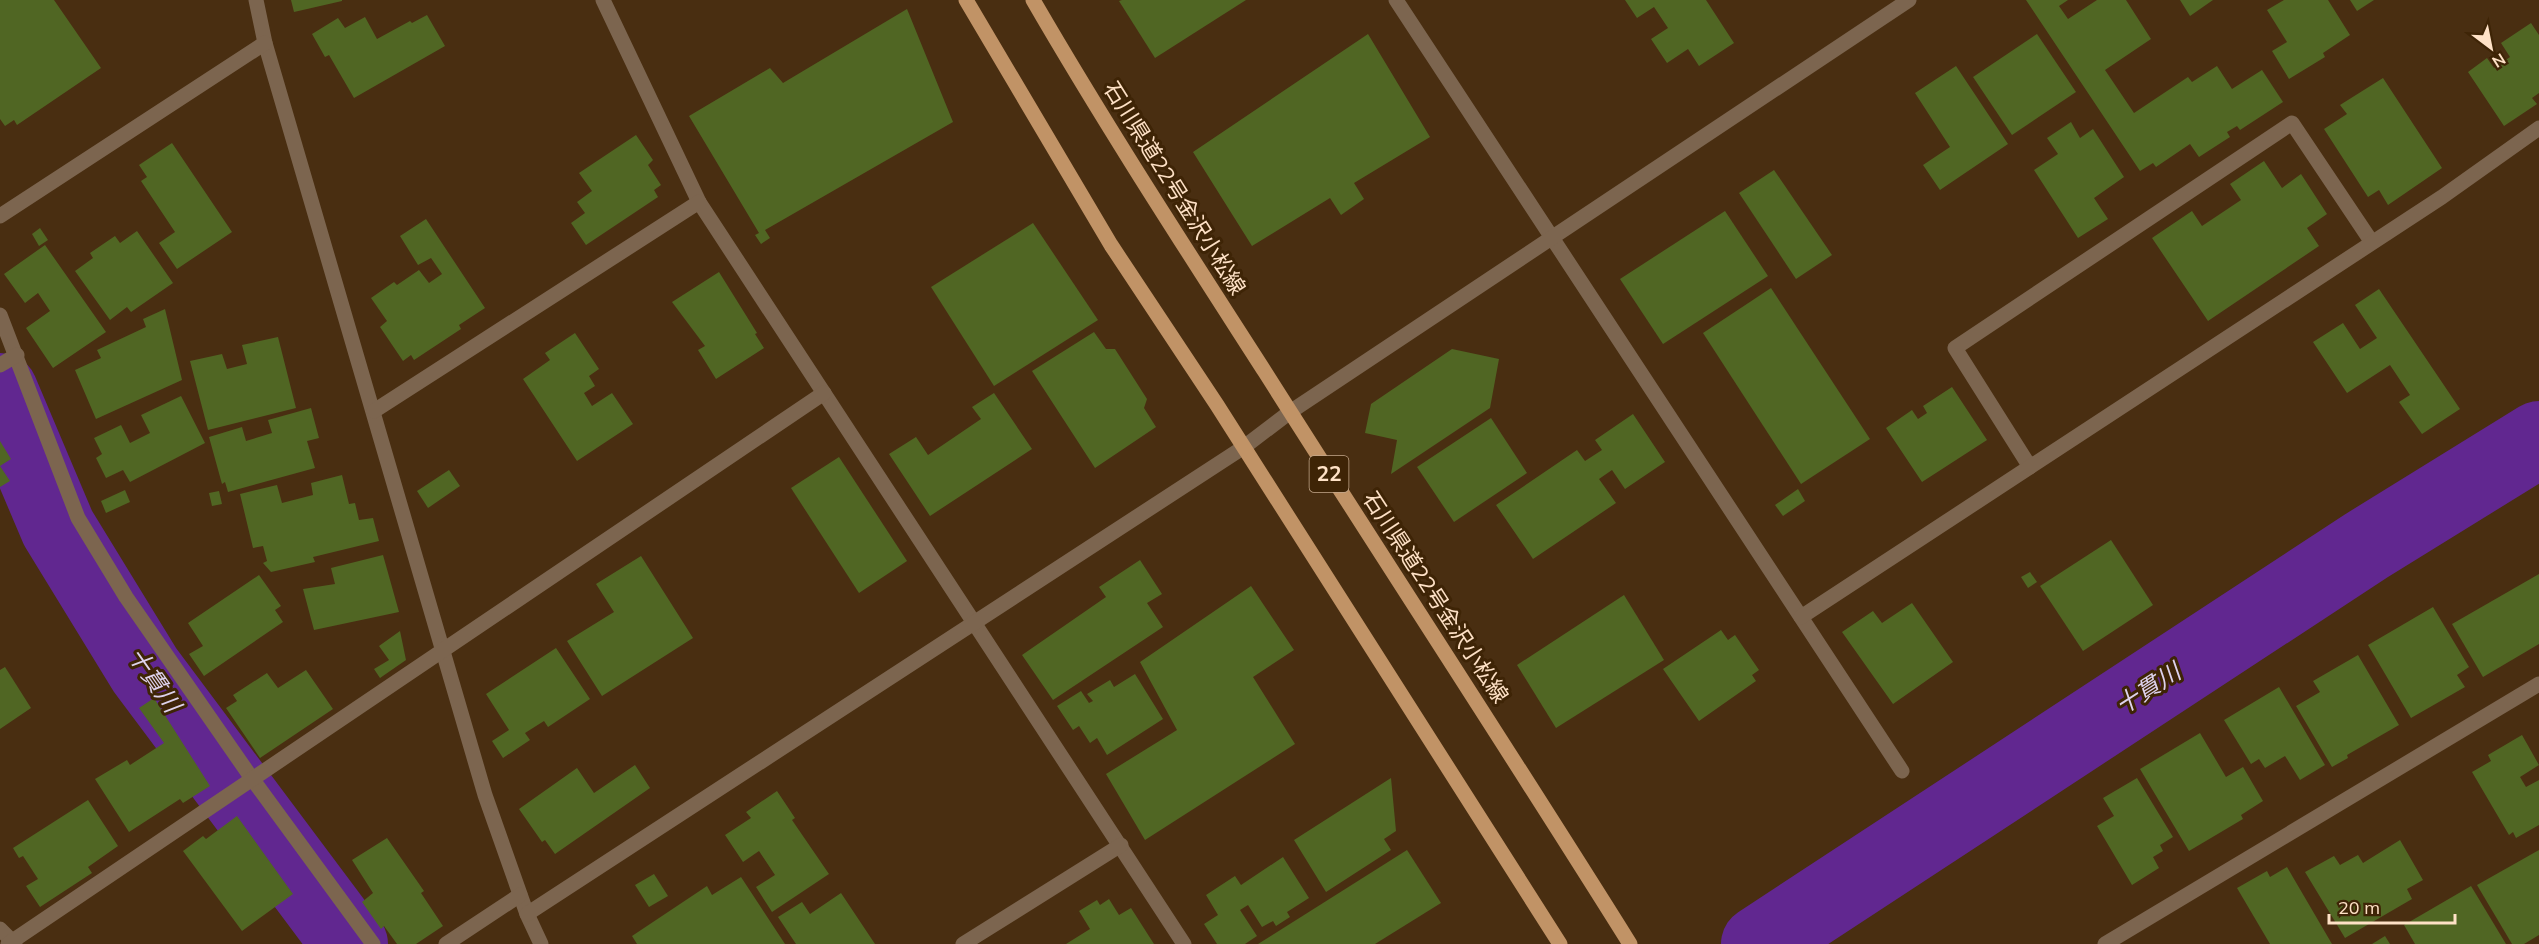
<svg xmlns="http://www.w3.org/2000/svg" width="2539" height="944" font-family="Mulish,'Noto Sans JP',sans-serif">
<rect width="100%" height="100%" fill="#492e11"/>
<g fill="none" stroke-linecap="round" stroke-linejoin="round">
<!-- river -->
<g stroke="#612790" stroke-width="76">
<path d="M0 391 58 528 145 670 350 944"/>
<path d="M1759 944 2366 546 2539 439"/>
</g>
</g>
<!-- building -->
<g fill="#506623">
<path d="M0 0H54L101 68 17 125 14 120 5 126 0 119Z"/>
<path d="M291 0H342V1L294 12Z"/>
<path d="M1122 0H1246L1155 58 1119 1Z"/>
<path d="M1625 0H1706L1734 43 1699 66 1688 49 1667 63 1651 39 1668 28 1654 7 1637 18Z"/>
<path d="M2026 0H2068L2059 6 2068 19 2097 0H2126L2151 39 2105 70 2134 113 2188 77 2192 82 2217 66 2232 89 2262 70 2283 102 2240 130 2237 126 2227 132 2230 137 2199 157 2190 144 2156 167 2153 163 2140 171Z"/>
<path d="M2180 0H2213L2190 16Z"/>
<path d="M2284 0H2328L2350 35 2323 53 2325 57 2289 79 2272 51 2287 42 2267 10Z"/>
<path d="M2350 0H2374L2357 11Z"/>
<path d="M907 9 953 122 765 230 770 238 761 244 755 235 759 233 689 116 770 68 783 83Z"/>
<path d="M427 15 445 46 354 98 329 55 325 57 312 34 338 18 345 28 365 17 377 39 410 21 412 23Z"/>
<path d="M2531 23 2539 35V93L2532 98 2537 104 2504 126 2468 72 2487 58 2494 68 2510 57 2501 43Z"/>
<path d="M1368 34 1430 137 1354 183 1364 199 1341 215 1330 198 1252 246 1193 152Z"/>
<path d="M2037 34 2076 92 2012 135 1973 77Z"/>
<path d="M1956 66 2008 144 1940 190 1923 165 1950 147 1915 93Z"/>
<path d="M2383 78 2442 168 2388 205 2379 190 2368 197 2324 129 2347 114 2340 105Z"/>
<path d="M2071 122 2080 138 2093 129 2124 177 2094 198 2108 219 2078 238 2034 170 2058 154 2047 138Z"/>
<path d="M636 135 653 160 648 165 661 185 654 190 658 197 586 245 571 223 585 213 577 202 592 191 579 173Z"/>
<path d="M172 143 232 232 177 269 159 243 175 232 141 181 147 177 139 165Z"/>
<path d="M2264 161 2282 188 2301 174 2327 214 2307 228 2319 246 2208 321 2152 238 2192 211 2202 226 2241 200 2230 184Z"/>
<path d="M1774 170 1832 255 1796 279 1739 193Z"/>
<path d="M1725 211 1768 276 1663 344 1620 279Z"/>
<path d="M426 219 485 308 459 325 461 329 414 360 411 355 403 361 380 327 387 321 371 298 394 282 397 285 419 270 429 283 442 274 431 258 418 265 400 236Z"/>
<path d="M1033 223 1098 320 994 386 931 287Z"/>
<path d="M40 228 48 240 39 246 32 234Z"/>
<path d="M137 231 173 283 131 312 127 307 110 320 75 271 93 258 90 253 115 236 120 243Z"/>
<path d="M45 245 106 332 53 368 26 328 50 311 38 293 25 303 4 274Z"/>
<path d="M719 272 757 333 755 334 764 348 716 379 698 350 705 346 672 302Z"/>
<path d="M1771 288 1870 439 1801 484 1703 333Z"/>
<path d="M2379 289 2460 409 2422 434 2399 402 2410 395 2390 365 2347 393 2313 342 2343 323 2360 349 2377 338 2355 305Z"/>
<path d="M165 309 182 380 96 419 75 370 101 358 97 350 146 327 143 319Z"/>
<path d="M1094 332 1106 349H1115L1147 399 1144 408 1156 427 1095 468 1032 371Z"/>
<path d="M575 333 599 369 589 376 595 386 584 393 592 406 612 393 633 424 577 461 523 379 550 360 545 353Z"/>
<path d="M278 337 296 408 208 430 190 361 222 354 227 369 247 364 242 345Z"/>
<path d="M1452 349 1499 359 1490 408 1391 474 1397 440 1365 433 1371 404Z"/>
<path d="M1952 387 1987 440 1922 482 1886 428 1912 410 1918 419 1927 413 1923 406Z"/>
<path d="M994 393 1032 449 930 516 889 454 916 437 928 455 981 419 972 407Z"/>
<path d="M181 396 205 443 130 482 123 470 106 478 96 458 102 454 94 438 121 425 130 443 150 433 141 415Z"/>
<path d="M311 408 319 438 307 441 315 468 228 492 225 482 222 484 209 437 242 427 246 441 272 433 268 420Z"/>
<path d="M1633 414 1665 462 1625 489 1612 470 1599 479 1616 503 1533 559 1496 505 1577 450 1585 461 1602 450 1595 440Z"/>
<path d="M1491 418 1527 473 1454 522 1417 467Z"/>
<path d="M0 441 11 459 0 466Z"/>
<path d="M839 457 907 561 859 593 791 488Z"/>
<path d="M0 466 10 481 0 487Z"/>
<path d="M449 470 460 486 428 508 417 491Z"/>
<path d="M342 475 349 504 355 503 359 520 373 518 379 541 313 557 315 562 271 572 263 563 267 561 263 546 253 548 240 494 277 485 282 503 313 495 311 483Z"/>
<path d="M1798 489 1805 501 1783 516 1775 505Z"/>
<path d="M125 490 130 502 106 513 101 501Z"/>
<path d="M219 491 222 504 212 506 209 493Z"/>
<path d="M2111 540 2153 605 2083 651 2040 586Z"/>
<path d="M383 555 399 612 314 630 303 589 335 584 331 568Z"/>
<path d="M641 556 693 638 602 696 567 641 614 612 596 584Z"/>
<path d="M1140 560 1162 594 1147 603 1163 627 1053 700 1022 655 1106 597 1099 587Z"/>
<path d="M2030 572 2037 582 2028 588 2021 577Z"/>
<path d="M2539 574V644L2483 677 2452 624Z"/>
<path d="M259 575 281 606 275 610 283 622 204 676 189 654 203 646 188 623Z"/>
<path d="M1251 586 1294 650 1253 677 1295 744 1145 840 1106 774 1177 730 1140 662Z"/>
<path d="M1624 595 1664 660 1556 728 1517 665Z"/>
<path d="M1912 603 1953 662 1893 704 1842 632 1873 611 1882 623Z"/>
<path d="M2433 607 2469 667 2457 675 2465 687 2411 718 2368 645Z"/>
<path d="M1721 630 1728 640 1735 635 1759 670 1752 675 1756 681 1699 721 1663 669Z"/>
<path d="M400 631 406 660 380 678 374 669 389 660 379 646Z"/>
<path d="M556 648 590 699 548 727 544 721 525 733 530 740 503 758 492 741 509 730 486 694Z"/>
<path d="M2358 655 2399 725 2347 755 2348 758 2332 767 2296 706 2320 692 2313 681Z"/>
<path d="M5 667 31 708 0 729V670Z"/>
<path d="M306 670 333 709 260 758 226 708 237 701 233 695 267 673 278 688Z"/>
<path d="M1135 674 1163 719 1107 755 1097 738 1090 743 1079 726 1073 730 1057 706 1081 691 1089 703 1093 701 1087 694 1110 680 1114 687Z"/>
<path d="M2279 687 2325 765 2300 780 2285 756 2265 768 2259 759 2251 764 2224 720Z"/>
<path d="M154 698 210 786 183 803 180 799 129 832 95 779 127 760 130 765 164 743 139 708Z"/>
<path d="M2200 733 2226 777 2243 767 2263 801 2241 815 2243 819 2189 851 2140 769Z"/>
<path d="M2522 735 2539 765 2520 777 2526 787 2539 780V825L2516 838 2513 832 2509 835 2472 772 2491 761 2488 755Z"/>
<path d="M635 765 650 788 555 854 545 840 542 842 519 809 577 768 594 793Z"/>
<path d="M1391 778 1396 831 1384 839 1391 850 1326 892 1294 840Z"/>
<path d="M2137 778 2173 837 2160 845 2163 851 2153 857 2159 868 2132 885 2097 826 2114 816 2103 798Z"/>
<path d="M777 791 795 818 792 820 829 874 772 912 756 887 775 875 759 851 743 862 725 835 751 818 746 812Z"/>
<path d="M88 800 118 846 88 867 92 873 40 907 26 886 38 879 23 856 19 858 13 848Z"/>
<path d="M237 816 293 894 242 931 183 851 203 836 206 839Z"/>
<path d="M387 838 424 891 421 893 443 926 416 944H397L384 926 381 929 362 902 373 893 352 860Z"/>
<path d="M2400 840 2423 880 2407 889 2412 899 2345 938 2305 872 2334 856 2340 865 2358 855 2363 863Z"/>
<path d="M1407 850 1441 903 1375 944H1258Z"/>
<path d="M2539 850V935L2524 944H2512L2477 885Z"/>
<path d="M1283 857 1309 898 1287 912 1290 917 1276 926 1273 921 1262 927 1248 905 1240 910 1257 936 1245 944H1217L1204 924 1218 915 1206 895 1235 876 1241 885Z"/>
<path d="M2287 867 2332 944H2270L2237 888 2267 871 2270 877Z"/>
<path d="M654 874 668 896 649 907 635 885Z"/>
<path d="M741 877 785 944H637L632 936 707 886 712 895Z"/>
<path d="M2471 886 2506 944H2415L2404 925Z"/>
<path d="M841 893 875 944H796L778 917 802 902 810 914Z"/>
<path d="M1109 899 1119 915 1131 908 1154 944H1066L1090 929 1079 911 1097 900 1100 905Z"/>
<path d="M2385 936 2390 944H2372Z"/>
</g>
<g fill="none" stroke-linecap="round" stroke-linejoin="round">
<!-- minor -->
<g stroke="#7c654f" stroke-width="15">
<path d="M256 0 265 43 485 795 527 914 541 944"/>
<path d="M603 0 699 202"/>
<path d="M1396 0 1902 771"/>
<path d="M0 216 265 43"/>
<path d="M0 315 78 518 126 597 253 780 373 944"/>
<path d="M0 365 17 355"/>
<path d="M374 411 699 202 1184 944"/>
<path d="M2030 467 1955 348 2292 123 2371 241"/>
<path d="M1801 617 2442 197 2539 128"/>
<path d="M527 914 1244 447 1290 412 1909 0"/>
<path d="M0 929 15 944"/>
<path d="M8 944 824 393"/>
<path d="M446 944 520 895"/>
<path d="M963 944 1121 845"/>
<path d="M2105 944 2539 684"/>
</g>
<!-- primary -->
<g stroke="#c19366" stroke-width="15">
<path d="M966 0 1111 245 1217 405 1560 944"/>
<path d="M1033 0C1106 126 1186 249 1265 372 1386 563 1510 752 1630 944"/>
</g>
</g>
<g text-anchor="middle" stroke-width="6" stroke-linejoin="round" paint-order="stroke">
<!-- shield labels -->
<rect fill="#3e2406" stroke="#c4a88c" stroke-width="1.5" x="1309.5" y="456" width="39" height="36" rx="4.5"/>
<g font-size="21" font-weight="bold" fill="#fee1c6">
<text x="1329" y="481">22</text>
</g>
<!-- street labels -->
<g font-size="22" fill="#fee1c6" stroke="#3e2406">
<text transform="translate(1175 188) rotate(58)" y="8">石川県道22号金沢小松線</text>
<text transform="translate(1436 597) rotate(57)" y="8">石川県道22号金沢小松線</text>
</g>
<!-- water labels -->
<g font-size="24" font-style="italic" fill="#ddd1ec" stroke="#3e2406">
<text transform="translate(154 680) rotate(55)" y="8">十貫川</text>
<text transform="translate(2148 689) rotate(-33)" y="8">十貫川</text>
</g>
</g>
<!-- north arrow -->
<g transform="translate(2491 48) rotate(148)" stroke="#3e2406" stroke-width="4.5" paint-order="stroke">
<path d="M0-4.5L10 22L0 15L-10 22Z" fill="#fee1c6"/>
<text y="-9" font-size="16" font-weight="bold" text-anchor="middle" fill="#fee1c6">N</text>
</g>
<!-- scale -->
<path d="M2329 914v9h126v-9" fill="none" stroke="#fee1c6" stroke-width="3"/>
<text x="2338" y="914" font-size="18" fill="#fee1c6" stroke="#3e2406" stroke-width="4.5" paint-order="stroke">20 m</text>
</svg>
